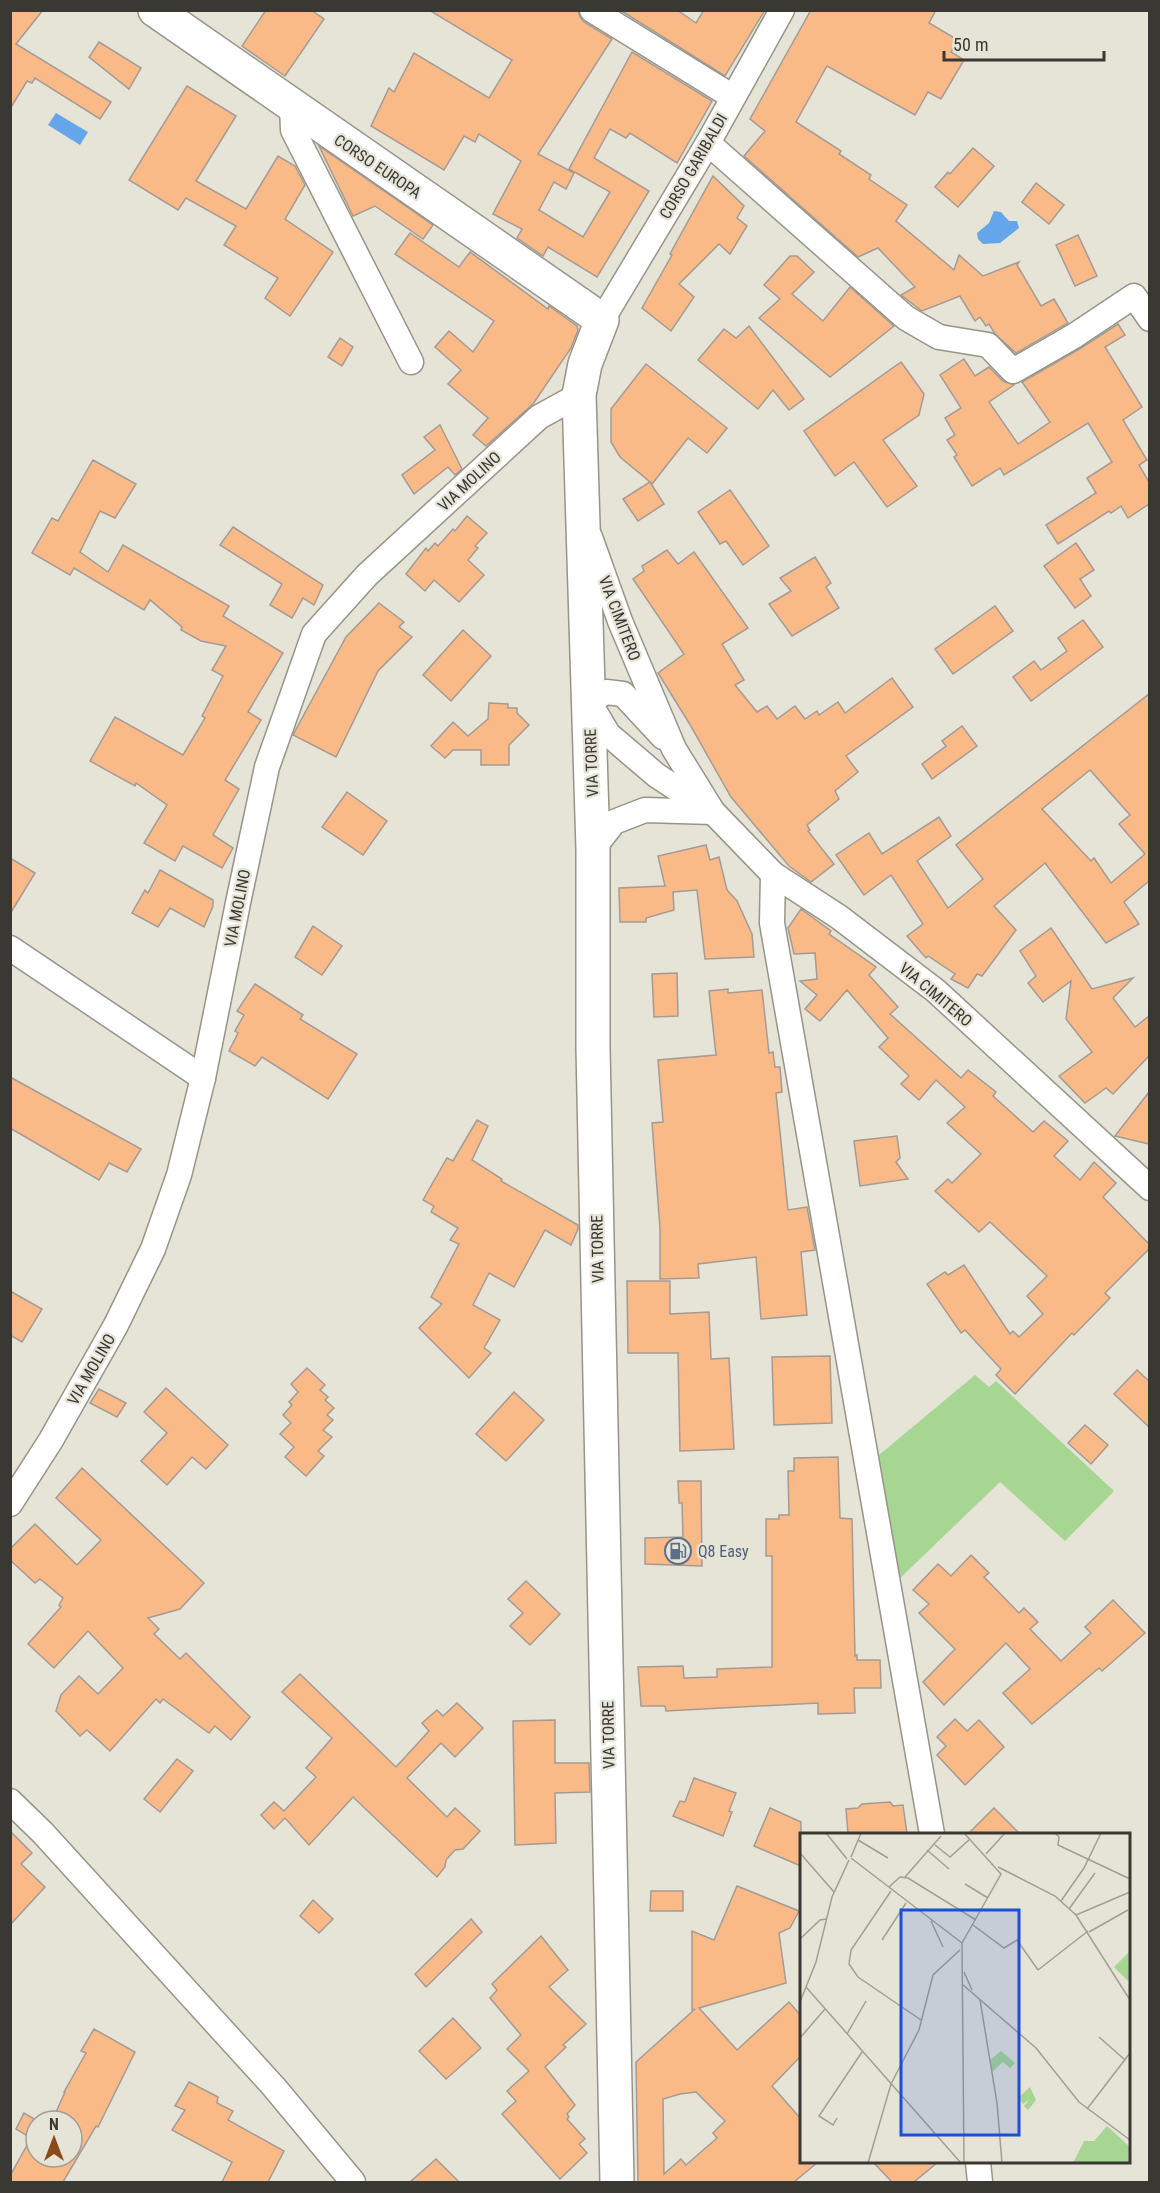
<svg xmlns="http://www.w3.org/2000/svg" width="1160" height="2193" font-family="'Roboto Condensed',sans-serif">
<rect width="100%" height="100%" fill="#e6e3d7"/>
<!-- green -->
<path fill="#a7d592" d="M975 1375 989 1387 996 1381 1114 1491 1065 1541 1000 1482 895 1583 873 1460Z"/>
<!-- water -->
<g fill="#65a6eb">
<path d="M56 113 88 132 80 145 48 125Z"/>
<path d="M994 211 1001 212 1009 221H1017L1019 228 1000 243 983 244 978 239 977 233 989 223Z"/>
</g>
<!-- building -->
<g fill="#f9ba88" stroke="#a59b94" stroke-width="1.5" fill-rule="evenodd">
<path d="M10 10H43L16 44 111 102 100 119 35 78 32 83 27 81 10 109Z"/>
<path d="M266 10H311L324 19 285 76 242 46Z"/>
<path d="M429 10H578L580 17 584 22 612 39 538 154 574 173 566 189 554 182 539 210 583 237 610 192 569 169 632 52 712 101 677 163 630 133 626 138 610 129 594 158 649 191 597 277 548 247 543 256 517 238 522 229 493 214 521 161 479 134 475 142 464 136 444 170 371 126 389 88 394 92 414 53 489 98 512 60Z"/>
<path d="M620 10H677L696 23 704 10H765L725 76Z"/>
<path d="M811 10H936L929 23 958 40 951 52 964 60 941 99 928 92 915 115 827 66 796 122 841 151 839 154 871 175 869 179 907 205 896 221 954 270 959 255 983 276 1019 262 1017 265 1041 306 1054 299 1068 323 1016 353 995 334 989 324 986 326 980 317 975 321 960 296 922 311 901 295 915 287 878 248 858 257 744 156 765 131 750 119Z"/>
<path d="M99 42 141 68 129 89 89 57Z"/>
<path d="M187 86 236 116 196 181 246 209 278 156 295 166 305 185 285 219 333 252 290 316 265 298 278 278 224 245 236 226 186 198 178 210 129 180Z"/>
<path d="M319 146 433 225 423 239 375 206 353 216Z"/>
<path d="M973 148 994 166 958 207 935 187 948 172 950 174Z"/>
<path d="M713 176 744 206 737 218 747 226 730 254 719 244 679 284 694 297 671 331 642 308 672 255 670 254Z"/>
<path d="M1036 183 1064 205 1049 224 1022 202Z"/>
<path d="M410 233 459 267 470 252 548 309 549 306 577 326 578 330 571 348 533 404 486 446 473 435 488 418 448 384 461 370 435 347 449 331 473 352 494 321 395 254Z"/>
<path d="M1078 235 1097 276 1075 286 1056 245Z"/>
<path d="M790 256H797L814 272 792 294 823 321 850 287 894 326 830 377 759 318 780 299 764 285Z"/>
<path d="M1118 324 1125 335 1105 347 1142 407 1123 420 1147 460 1139 465 1149 482V504L1128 518 1121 506 1111 513 1109 511 1058 544 1046 525 1096 493 1087 478 1112 462 1088 423 1004 475 1000 468 972 486 954 457 957 455 947 440 955 435 945 418 961 408 940 375 964 359 975 376 989 367 1003 381 1014 385 989 402 1018 444 1050 422 1022 382 1081 348Z"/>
<path d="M749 326 804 399 789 410 773 390 758 409 698 360 724 329 736 338Z"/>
<path d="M340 338 353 347 342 366 328 357Z"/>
<path d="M901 362 924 394 919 415 883 440 917 486 887 507 854 462 835 476 804 431Z"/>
<path d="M646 364 727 428 707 453 688 438 652 484 650 482 664 504 638 521 623 499 650 482 620 457 611 442V409Z"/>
<path d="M440 425 462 469 455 475 448 467 414 494 402 475 435 450 424 437Z"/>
<path d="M93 460 136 484 115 518 100 511 80 552 108 572 123 545 229 606 223 616 283 653 248 712 261 720 225 780 239 789 213 835 233 848 222 868 183 846 175 861 144 843 167 805 136 783 135 786 90 761 115 717 183 755 205 718 202 716 223 676 212 670 226 646 201 641 181 630 182 627 150 600 144 610 74 568 70 575 32 553 52 518 58 521Z"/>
<path d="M730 490 769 546 743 565 726 541 720 544 698 512Z"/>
<path d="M467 516 487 533 475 546 478 548 468 560 484 575 459 602 434 580 425 591 406 574 426 548 428 551 435 543 438 546 453 529 455 531Z"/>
<path d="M233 527 323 585 314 605 303 598 292 618 270 605 282 584 220 545Z"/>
<path d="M1076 543 1094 570 1080 579 1091 596 1075 608 1044 566Z"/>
<path d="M667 550 678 564 694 552 748 628 722 644 744 680 735 685 757 712 767 706 777 719 795 706 805 719 817 711 819 715 838 702 845 713 892 678 913 707 846 756 858 772 835 791 839 799 807 825 810 830 808 831 834 864 811 882 789 866 731 797 689 723 658 673 684 654 633 579 644 571 642 566Z"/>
<path d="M815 557 831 583 826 587 839 608 792 636 769 604 791 591 780 578Z"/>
<path d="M379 603 404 622 399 627 412 637 378 671 336 757 293 735 346 637Z"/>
<path d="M995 606 1013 631 953 674 935 649Z"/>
<path d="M1083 620 1103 647 1031 701 1013 677 1034 661 1041 670 1067 651 1058 638Z"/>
<path d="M463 630 491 656 451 701 423 675Z"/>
<path d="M1149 694V881L1124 902 1139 924 1106 943 1045 863 994 906 1016 930 982 976 977 974 968 988 951 979 955 974 928 956 926 958 907 936 923 924 891 875 864 895 836 855 869 833 882 854 939 817 951 836 917 861 948 908 983 879 956 845ZM1090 770 1130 815 1119 824 1145 854 1111 883 1094 858 1091 861 1042 809Z"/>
<path d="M489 703 508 704V708H517V713L529 725 509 745V765H481V750H453L445 758 431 746 453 722 468 736 488 719Z"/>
<path d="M962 726 977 746 932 779 922 764 946 746 942 741Z"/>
<path d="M347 792 387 821 363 855 322 827Z"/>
<path d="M706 845 710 860 719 857 727 890 737 901 752 934 754 957 705 959 697 890 673 892 674 910 646 918V922H620L619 888 665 886 658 856Z"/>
<path d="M10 858 35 873 10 914Z"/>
<path d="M160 870 213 900V906L204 927 170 908 158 927 132 913 145 890 148 893Z"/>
<path d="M801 909 831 931 829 934 876 967 869 975 898 1007 890 1014 961 1078 968 1070 996 1092 993 1096 1033 1132 1044 1121 1068 1141 1054 1156 1080 1180 1094 1162 1116 1183 1103 1197 1149 1244V1249L1105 1293 1110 1298 1074 1335 1072 1333 1015 1394 996 1375 1001 1369 965 1330 961 1333 927 1284 945 1272 948 1275 964 1265 1010 1334 1013 1331 1019 1337 1043 1314 1027 1296 1047 1276 990 1222 979 1232 935 1191 948 1179 952 1183 981 1154 947 1123 965 1107 936 1080 919 1100 901 1084 909 1076 879 1047 888 1038 847 990 820 1021 805 1009 817 995 800 981 817 979 815 953 794 954 788 928Z"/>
<path d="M313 926 342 946 322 975 295 957Z"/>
<path d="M1051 928 1092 989 1133 978 1113 998 1135 1027 1149 1016V1056L1113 1094 1106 1088 1085 1103 1059 1076 1092 1052 1066 1019 1071 981 1043 1002 1028 983 1036 976 1020 951Z"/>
<path d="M677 973 678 1016 654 1017 652 974Z"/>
<path d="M255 984 303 1015 300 1019 357 1054 328 1099 262 1057 255 1066 229 1051 238 1033 235 1031 244 1015 237 1011Z"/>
<path d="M728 989V993L762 990 769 1053 773 1052 775 1067H780L782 1092 776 1093 788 1210 807 1207 815 1250 801 1252 807 1315 761 1319 756 1257 698 1264 699 1278 660 1279V1228L652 1123 663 1122 658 1060 716 1055 709 991Z"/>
<path d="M10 1077 141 1149 127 1172 109 1163 99 1180 10 1128Z"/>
<path d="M1149 1092V1144L1115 1136Z"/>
<path d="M477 1120 488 1126 472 1160 502 1179 501 1181 578 1225V1229L571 1245 545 1230 514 1287 489 1273 473 1305 500 1320 484 1348 491 1353 469 1378 419 1328 442 1304 431 1297 459 1244 450 1240 458 1228 431 1212 434 1206 423 1200 447 1158 453 1161Z"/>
<path d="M897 1136 900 1158 896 1162 908 1179 860 1186 854 1141Z"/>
<path d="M627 1281H670V1314L709 1312 711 1359 729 1358 734 1449 680 1451 678 1353H628Z"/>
<path d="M10 1291 42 1309 22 1342 10 1335Z"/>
<path d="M830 1356 832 1423 774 1425 772 1357Z"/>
<path d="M307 1368 325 1385 320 1390 328 1397 325 1400 334 1408 327 1415 333 1420 323 1430 332 1437 318 1451 324 1456 306 1476 285 1457 294 1447 280 1434 291 1423 283 1415 292 1405 289 1402 298 1392 291 1384Z"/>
<path d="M1137 1370 1149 1381V1427L1114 1394Z"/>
<path d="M166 1388 228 1445 206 1469 192 1457 167 1485 141 1461 167 1433 144 1412Z"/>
<path d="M99 1389 126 1403 117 1417 90 1403Z"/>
<path d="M514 1392 544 1420 506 1461 476 1434Z"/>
<path d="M1085 1425 1108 1445 1091 1464 1068 1443Z"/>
<path d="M838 1457 840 1518 852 1519 855 1656 857 1655V1660H880L881 1688H854L855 1713 818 1714V1703L666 1711 665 1706H641L638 1667 683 1666 684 1678 717 1677V1669L772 1667V1556H766V1519H779V1515H789L788 1471H794V1458Z"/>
<path d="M82 1468 204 1583 180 1609 148 1618 159 1629 154 1634 180 1659 186 1653 250 1717 231 1740 215 1726 209 1733 163 1699 160 1703 156 1699 110 1751 87 1730 80 1736 56 1711 61 1695 79 1676 98 1694 123 1668 88 1631 54 1668 28 1644 61 1607 59 1605 63 1598 40 1579 35 1583 10 1560V1549L35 1524 77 1565 101 1540 56 1498Z"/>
<path d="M678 1481H701L702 1566 645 1564V1538L683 1537 682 1503H679Z"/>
<path d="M971 1555 989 1573 984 1577 1019 1613 1024 1608 1038 1622 1030 1629 1061 1661 1091 1633 1085 1627 1113 1600 1145 1633 1102 1671 1099 1668 1032 1724 1003 1693 1030 1669 1006 1643 944 1705 923 1682 955 1649 919 1613 929 1604 913 1590 938 1564 951 1576Z"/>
<path d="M526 1581 560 1614 530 1645 510 1626 523 1613 508 1599Z"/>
<path d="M300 1674 396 1767 429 1731 422 1723 437 1710 443 1716 457 1703 483 1728 455 1757 441 1743 407 1778 447 1817 455 1808 480 1831 463 1849 455 1850 446 1860 445 1867 437 1877 353 1797 309 1845 285 1818 274 1829 261 1815 274 1802 284 1811 316 1777 306 1768 332 1738 282 1692Z"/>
<path d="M955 1719 967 1731 979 1720 1004 1747 965 1785 937 1755 946 1746 937 1737Z"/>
<path d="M555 1720V1763H589L590 1792 555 1793 556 1843 515 1845 513 1721Z"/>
<path d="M177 1759 193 1771 160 1812 144 1799Z"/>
<path d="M694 1778 736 1793 729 1811 732 1812 723 1836 673 1816 680 1801 685 1802Z"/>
<path d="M890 1802 893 1806 903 1805 907 1834H848L846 1809 858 1808 862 1804Z"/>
<path d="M770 1808 801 1822V1866L754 1846Z"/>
<path d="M994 1808 1020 1834H968Z"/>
<path d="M10 1831 32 1853 21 1864 45 1887 10 1925Z"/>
<path d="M737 1886 799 1911 790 1928 779 1933 786 1983 699 2008 737 2050 789 2002 801 2016V2056L772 2086 801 2119V2162H818L794 2182H638L636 2062 695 2009 692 2010V1931L714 1940ZM696 2092 725 2121 713 2133 717 2138 686 2165 681 2159 664 2174 663 2099 680 2094Z"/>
<path d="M651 1891H683V1911H650Z"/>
<path d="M313 1900 333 1919 319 1933 300 1916Z"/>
<path d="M471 1919 482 1932 426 1987 415 1974Z"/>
<path d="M541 1936 568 1970 549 1987 586 2024 563 2045 566 2047 545 2067 575 2105 567 2114 569 2117 567 2119 585 2139 579 2144 587 2153 560 2179 502 2114 516 2101 507 2091 529 2071 507 2049 521 2035 490 1998 497 1990 492 1984Z"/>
<path d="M453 2018 481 2048 446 2079 419 2051Z"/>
<path d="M94 2029 135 2052 98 2127 96 2126 63 2182H10V2176L31 2138 16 2129 24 2113 36 2120V2157H72V2121H52L65 2092H64L86 2053 81 2051Z"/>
<path d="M189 2082 218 2097 217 2103 233 2111 228 2120 284 2151 268 2182H222L232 2162 172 2130 185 2110 175 2106Z"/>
<path d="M436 2159 459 2182H410Z"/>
<path d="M873 2162H938L914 2182H892Z"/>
</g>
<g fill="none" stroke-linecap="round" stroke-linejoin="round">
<defs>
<g id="minor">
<path d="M592 10 733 97"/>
<path d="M292 107 293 130 411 362"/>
<path d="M708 143 906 318 939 337 988 345 1013 371 1074 336 1134 296 1150 319"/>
<path d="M602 320 708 143 782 10"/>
<path d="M590 537 620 621 674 749 713 812 773 874 839 917 936 991 1150 1188"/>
<path d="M663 737 623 694 606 692 589 702 608 734 656 775 706 808"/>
<path d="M593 849 614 822 645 810 713 812"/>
<path d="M773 874 772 923 932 1834"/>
<path d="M10 948 203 1078"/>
<path d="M10 1504 51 1440 116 1325 153 1249 179 1175 203 1078 239 898 267 767 314 634 367 575 539 417 579 395"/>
<path d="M10 1801 43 1833 274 2087 353 2182"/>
<path d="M978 2162 980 2182"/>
</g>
<path id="secondary" d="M155 10 602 320 585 364 579 395 593 849V1048L617 2182"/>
</defs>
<!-- minor casing -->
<use href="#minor" stroke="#979489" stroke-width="27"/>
<!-- secondary casing -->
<use href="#secondary" stroke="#979489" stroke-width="36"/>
<!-- minor -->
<use href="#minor" stroke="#fff" stroke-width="24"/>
<!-- secondary -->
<use href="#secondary" stroke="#fff" stroke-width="33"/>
</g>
<!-- icons -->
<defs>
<symbol id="fuel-ring" viewBox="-11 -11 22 22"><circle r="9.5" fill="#e6e3d7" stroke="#5c6f8a" stroke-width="1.5"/><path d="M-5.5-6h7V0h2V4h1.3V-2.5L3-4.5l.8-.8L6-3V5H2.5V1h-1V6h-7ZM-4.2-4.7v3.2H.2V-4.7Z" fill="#5c6f8a"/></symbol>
</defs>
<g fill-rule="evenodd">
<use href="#fuel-ring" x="663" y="1536" width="30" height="30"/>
</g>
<g text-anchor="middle" stroke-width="4.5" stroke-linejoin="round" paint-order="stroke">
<!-- street labels -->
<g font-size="16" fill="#393833" stroke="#e6e3d7">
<text transform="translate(378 166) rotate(34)" y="6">CORSO EUROPA</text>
<text transform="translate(693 166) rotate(-60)" y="6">CORSO GARIBALDI</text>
<text transform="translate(469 481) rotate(-43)" y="6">VIA MOLINO</text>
<text transform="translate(620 618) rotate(69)" y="6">VIA CIMITERO</text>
<text transform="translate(591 763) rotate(-92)" y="6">VIA TORRE</text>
<text transform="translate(237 908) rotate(-79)" y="6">VIA MOLINO</text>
<text transform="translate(936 994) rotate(40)" y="6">VIA CIMITERO</text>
<text transform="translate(597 1249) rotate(-91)" y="6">VIA TORRE</text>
<text transform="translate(91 1369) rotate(-60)" y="6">VIA MOLINO</text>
<text transform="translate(608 1735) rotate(-91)" y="6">VIA TORRE</text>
</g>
<!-- service labels -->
<g font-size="16" fill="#4e5e75" stroke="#e6e3d7" text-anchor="start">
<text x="698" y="1557">Q8 Easy</text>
</g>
</g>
<!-- overview -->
<g transform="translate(800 1833)">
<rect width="330" height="330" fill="#e6e3d7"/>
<path d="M330 118V145L328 148 314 134ZM201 218 215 230 210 235 203 229 192 239 190 227ZM230 254 236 267 228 277 224 273 230 266 223 271 218 265ZM307 293 330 314V330H273L284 308H294Z" fill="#a7d592"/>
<path fill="none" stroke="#a19f95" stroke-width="1.5" d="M26 0 47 26M255 0 259 4 258 12 330 46M58 7 88 25M135 12 150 24 170 6M127 17 149 36M0 20 34 59M186 21 205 0M51 24 61 0M51 25 162 110 164 330M198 34 255 63 276 82 330 167M105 44 141 3M165 51 188 65M89 54 100 44 108 45 176 87M91 58 51 117 49 131 58 144 121 187M261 68 284 35 301 0M269 76 295 40M276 82 330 59M131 88 143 114M173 92 204 115 217 107 238 137M289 99 328 77M0 106 20 87 26 86M82 107 106 70M162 110 201 41 164 0M238 137 288 98M164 139 172 157M162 151 236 215 279 269 330 307M6 154 161 330M180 167 197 270 202 330M0 169 16 129 32 64 49 27M47 201 66 168M299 204 325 227M0 205 25 176M287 276 330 220M37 285 33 292 19 283 62 219M68 330 91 251 119 197 133 142 160 117"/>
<path fill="#1d4ed8" fill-opacity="0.15" stroke="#1d4ed8" stroke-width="3" d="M101 77H219V302H101Z"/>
<rect width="330" height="330" fill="none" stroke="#393833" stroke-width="3"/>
</g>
<!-- border -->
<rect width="1160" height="2193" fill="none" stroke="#393833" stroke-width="24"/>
<!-- north arrow -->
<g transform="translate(54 2139)"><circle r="28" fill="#e6e3d7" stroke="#a19f95" stroke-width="1.5"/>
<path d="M0-4.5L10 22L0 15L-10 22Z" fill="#8c491a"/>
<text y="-9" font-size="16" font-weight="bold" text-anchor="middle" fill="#393833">N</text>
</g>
<!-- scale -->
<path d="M944 51v9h160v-9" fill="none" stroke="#393833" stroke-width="3"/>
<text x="953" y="51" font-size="18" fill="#393833" stroke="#e6e3d7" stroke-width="4.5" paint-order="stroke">50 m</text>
</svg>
